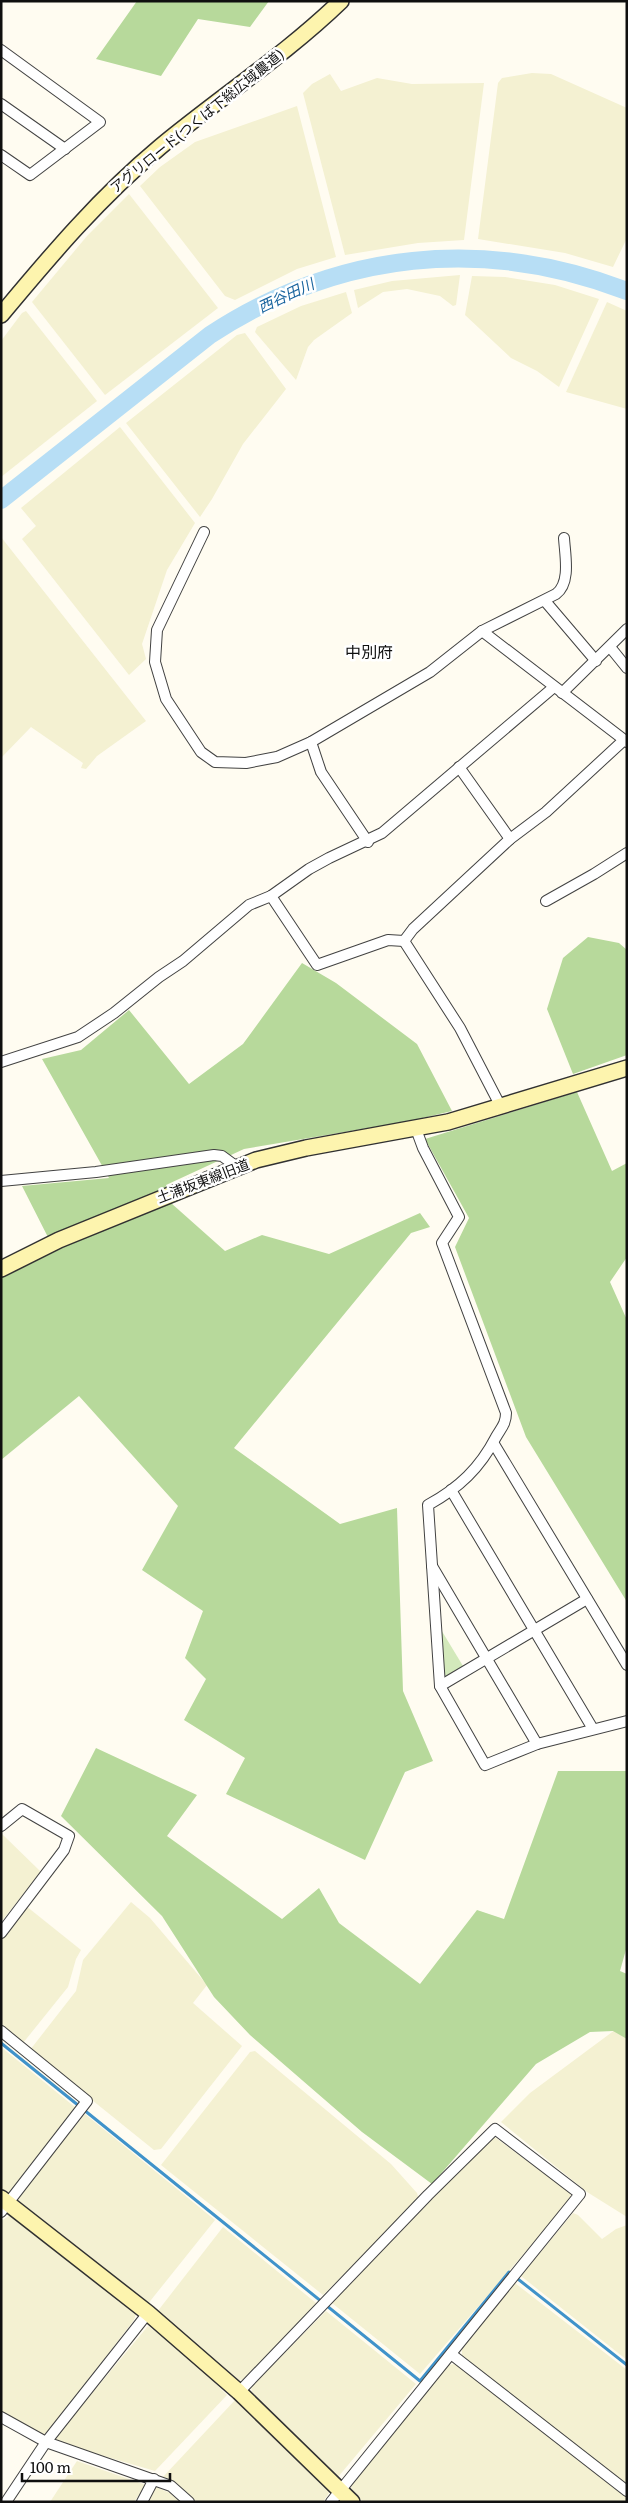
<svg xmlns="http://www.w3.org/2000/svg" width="628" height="2503" font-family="Literata,'Noto Sans JP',serif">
<rect width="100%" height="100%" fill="#fffcf1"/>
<!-- farmland -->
<g fill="#f4f1d2">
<path d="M532 73 551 74 627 108V238L613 267 565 253 478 239 498 83 502 78Z"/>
<path d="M330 74 341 91 377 78 412 84 484 83 464 240 418 243 345 255 303 93 312 84Z"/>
<path d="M297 106 336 257 297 269 235 300 225 296 140 186 160 167 195 142Z"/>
<path d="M129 194 218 308 105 395 32 302 87 236Z"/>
<path d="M460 275 456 305 453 306 440 296 407 289 383 292 358 308 354 290 392 281Z"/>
<path d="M472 276 505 277 555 285 599 299 559 387 537 371 511 358 465 315Z"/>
<path d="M346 292 352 313 314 340 308 347 296 380 255 332 257 327 301 306Z"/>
<path d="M607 302 627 311V409L566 392Z"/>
<path d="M26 311 97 401 1 477V341L22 313Z"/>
<path d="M245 333 286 389 243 444 212 499 200 517 126 423 237 335Z"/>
<path d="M120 427 195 523 167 570 142 644 146 659 129 675 22 539 36 526 21 508Z"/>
<path d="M1 537 146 721 97 756 86 769 81 768 83 763 31 727 1 758Z"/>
<path d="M1 1833 41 1872 1 1922Z"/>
<path d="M131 1902 150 1918 207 1985 193 2003 242 2046 161 2149 154 2150 30 2050 76 1991 83 1960Z"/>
<path d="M26 1906 81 1950 76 1959 68 1987 23 2043 1 2026V1940Z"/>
<path d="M627 2021V2217L587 2192 501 2122 530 2093Z"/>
<path d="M1 2047 76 2108 12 2192 6 2193 1 2189Z"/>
<path d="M255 2051 391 2164 417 2193 419 2200 323 2295 161 2165 250 2052Z"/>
<path d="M85 2114 215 2220 147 2305 138 2307 134 2320 48 2432 42 2435 1 2411V2221L12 2214 128 2297 19 2202 18 2197Z"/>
<path d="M493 2136 570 2192 571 2199 420 2374 332 2303Z"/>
<path d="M573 2213 578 2215 602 2239 616 2229 627 2225V2360L521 2276Z"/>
<path d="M223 2227 316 2303 247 2379 239 2380 157 2312Z"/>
<path d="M515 2283 627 2370V2487L462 2355V2345Z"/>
<path d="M326 2311 416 2384 338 2477 252 2392 251 2387Z"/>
<path d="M148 2326 185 2353 227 2395 155 2471 56 2442 55 2438Z"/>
<path d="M455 2364 627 2498V2502H363L352 2491 351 2486 448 2365Z"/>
<path d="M237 2398 329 2488V2493L323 2502H197L176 2483 162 2478Z"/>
<path d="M77 2461 146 2485 134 2502H50Z"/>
<path d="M156 2487 170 2493 180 2502H147Z"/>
</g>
<!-- green -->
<path fill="#d3e9bb" d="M440 1628 463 1666 443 1678Z"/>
<!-- forest -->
<g fill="#b7d99b">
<path d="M137 1H269L250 27 198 19 161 76 96 59Z"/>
<path d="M588 937 619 943 627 950V1055L573 1074 547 1009 563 958Z"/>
<path d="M302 963 336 983 417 1044 452 1111 410 1121 244 1149 166 1185 171 1203 225 1251 262 1235 329 1254 420 1213 430 1227 411 1233 234 1448 340 1524 397 1508 403 1691 433 1761 405 1772 365 1860 226 1794 245 1758 184 1720 206 1679 185 1658 203 1611 142 1570 178 1506 79 1396 1 1460V1278L55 1251 22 1186 109 1178 42 1059 81 1050 129 1010 189 1084 243 1044Z"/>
<path d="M577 1092 612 1171 627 1163V1257L610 1282 627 1320V1602L526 1437 455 1247 469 1218 425 1139Z"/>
<path d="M96 1748 197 1795 167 1836 282 1919 319 1888 339 1923 420 1984 477 1910 504 1919 558 1771H627V1946L620 1971 627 1974V2039L613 2031 590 2032 536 2064 432 2184 362 2132 250 2035 214 1997 162 1916 61 1816Z"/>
</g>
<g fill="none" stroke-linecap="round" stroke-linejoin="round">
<!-- stream -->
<path stroke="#4093ca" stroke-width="3" d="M1 2043 420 2381 509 2272 627 2365"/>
<!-- river -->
<path stroke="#b7def5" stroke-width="18" d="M1 500 210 335C338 251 484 236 627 291"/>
<defs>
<g id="street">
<path d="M1 50 100 122 30 175 1 155"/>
<path d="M1 104 65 149"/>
<path d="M204 532 157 630 155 662 166 699 201 752 215 762 246 763 277 757 311 742 430 672 482 631 556 594C571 583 565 555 564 538"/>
<path d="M545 601 596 661"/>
<path d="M482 631 627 742"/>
<path d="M610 647 627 668"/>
<path d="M562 693 627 629"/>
<path d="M311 742 321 772 368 842"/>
<path d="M459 767 510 839"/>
<path d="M271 896 317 965 388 940 404 941"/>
<path d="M546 901 594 874 627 853"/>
<path d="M1 1062 78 1037 114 1013 159 977 183 961 249 905 271 896 309 869 329 858 382 833 554 687"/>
<path d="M501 1107 460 1028 404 941 413 929 510 839 546 812 624 740"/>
<path d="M416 1129 423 1148 459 1217 442 1243 506 1413C506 1424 501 1428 496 1437 480 1468 459 1488 428 1505L440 1686 485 1765 537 1744 627 1721"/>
<path d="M1 1181 96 1172 214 1155 222 1156 237 1167"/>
<path d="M494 1444 627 1665"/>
<path d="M451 1490 593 1729"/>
<path d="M432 1566 537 1744"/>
<path d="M440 1686 587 1599"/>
<path d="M1 1826 22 1809 69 1836 64 1850 1 1933"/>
<path d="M1 2031 87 2101 1 2212"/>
<path d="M451 2354 627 2491"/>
<path d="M239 2392 428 2195 495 2129 580 2194 331 2502"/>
<path d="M1 2417 46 2442 171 2486 189 2502"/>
<path d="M6 2502 46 2442 148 2313"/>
<path d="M142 2502 154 2479"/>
</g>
<g id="secondary">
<path d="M1 315C51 255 100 197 160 147 219 98 285 55 341 1"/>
<path d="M1 1269 59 1240 256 1160 306 1148 448 1122 627 1068"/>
<path d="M1 2198 148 2313 239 2392 352 2502"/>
</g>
</defs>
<!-- street casing -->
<use href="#street" stroke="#424242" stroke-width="12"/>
<!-- secondary casing -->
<use href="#secondary" stroke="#313131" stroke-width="18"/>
<!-- street -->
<use href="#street" stroke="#fff" stroke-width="10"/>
<!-- secondary -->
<use href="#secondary" stroke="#fdf4ae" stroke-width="15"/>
</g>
<g text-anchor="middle" stroke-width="5" stroke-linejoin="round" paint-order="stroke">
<!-- street labels -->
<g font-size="14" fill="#0f0f0f" stroke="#fff">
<text transform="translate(197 121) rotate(-39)" y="5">アグリロード(つくば下総広域農道)</text>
<text transform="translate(203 1181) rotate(-21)" y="5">土浦坂東線旧道</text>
</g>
<!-- water labels -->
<g font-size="15" font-style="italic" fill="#1a659f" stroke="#fff">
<text transform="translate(286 296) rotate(-25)" y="5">西谷田川</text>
</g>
<!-- quarter labels -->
<g font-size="16" fill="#0f0f0f" stroke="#fff">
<text x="369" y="658">中別府</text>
</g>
</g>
<!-- border -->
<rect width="628" height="2503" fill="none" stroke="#0f0f0f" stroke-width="5"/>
<!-- scale -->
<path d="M22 2473v8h148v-8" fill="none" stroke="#0f0f0f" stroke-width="2.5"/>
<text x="30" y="2473" font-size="15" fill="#0f0f0f" stroke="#ffffff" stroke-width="4" paint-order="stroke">100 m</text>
</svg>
